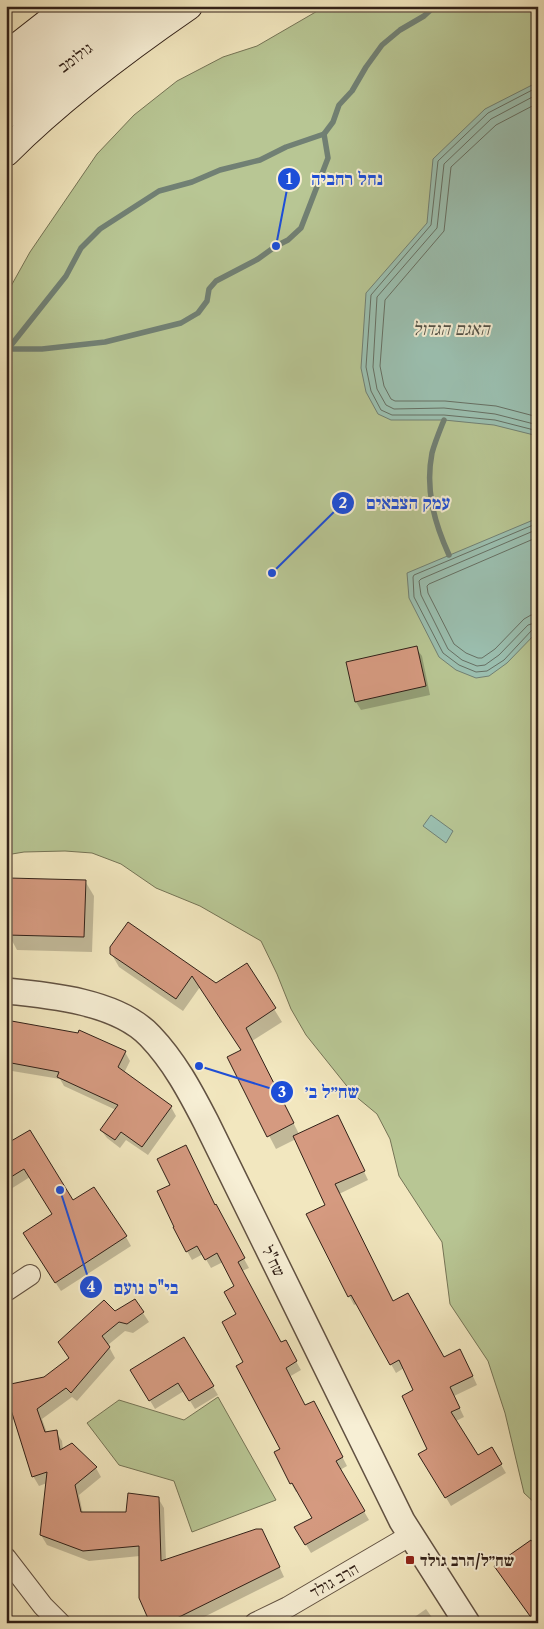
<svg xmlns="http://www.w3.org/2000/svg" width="544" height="1629" font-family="'Libre Caslon Text','Frank Ruhl Libre',serif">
<rect width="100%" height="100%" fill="#f2e7bf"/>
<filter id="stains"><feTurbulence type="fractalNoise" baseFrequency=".004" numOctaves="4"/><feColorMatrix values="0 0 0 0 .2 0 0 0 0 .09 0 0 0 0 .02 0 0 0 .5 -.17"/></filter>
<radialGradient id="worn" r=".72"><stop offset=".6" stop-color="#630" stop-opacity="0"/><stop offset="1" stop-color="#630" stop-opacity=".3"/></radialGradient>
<!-- green -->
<g fill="#b8c694" stroke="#757456">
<path d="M326 6H538L537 1505 524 1493 505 1413 488 1361 450 1304 442 1242 399 1176 390 1139 377 1114 354 1095 306 1035 291 1009 277 974 261 941 200 906 156 888 121 864 92 853 65 851 24 852 6 855V295L30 252 97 154 134 115 177 81 223 57 257 46Z"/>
<path d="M218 1397 276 1500 192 1532 174 1481 119 1465 87 1423 119 1400 184 1420Z"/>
</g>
<!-- water -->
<g fill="#9bc0b1" stroke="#718074">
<path d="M538 82V436L494 425 444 420H391L378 414 366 392 361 368 366 293 427 223 433 159 485 109Z"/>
<path d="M538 518V631L507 663 489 676 476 678 456 670 439 657 409 598 407 573Z"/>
<path d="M431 815 453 831 446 843 423 826Z"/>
</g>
<!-- shadow -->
<g fill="#0003">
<path d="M416 648 422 656 430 695 361 710 356 702Z"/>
<path d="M6 678 12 688 6 692Z"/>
<path d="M85 881 94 896 92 952 17 950 9 935Z"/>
<path d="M128 924 216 985 247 965 282 1022 252 1041 299 1134 338 1116 368 1180 339 1194 393 1302 443 1358 465 1359 477 1385 454 1396 464 1417 456 1421 477 1457 491 1448 506 1473 451 1506 420 1454 428 1449 415 1391 404 1368 396 1373 357 1304 354 1305 349 1296 327 1205 296 1139 276 1149 229 1058 242 1051 200 987 183 1011 119 967 111 953Z"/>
<path d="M6 1009 13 1022 125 1052 130 1061 124 1073 171 1107 176 1116 148 1155 126 1140 120 1148 107 1138 101 1130 116 1110 64 1086 60 1079 6 1070Z"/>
<path d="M6 1145 72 1202 126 1237 131 1246 61 1291 29 1242 53 1215 30 1177 6 1192Z"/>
<path d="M215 1206 249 1268 242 1271 281 1344 285 1342 301 1370 289 1377 305 1406 319 1411 347 1466 340 1470 369 1520 311 1553 296 1528 314 1518 298 1491 296 1492 291 1483 282 1449 245 1363 238 1315 236 1287 223 1262 211 1268 203 1254 192 1260 174 1228Z"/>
<path d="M135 1301 149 1322 133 1333 125 1331 108 1345 115 1358 77 1401 72 1397 42 1419 47 1433 56 1432 62 1441 63 1449 96 1468 101 1477 79 1495 83 1514 127 1513 158 1498 164 1508 166 1560 267 1540 284 1577 192 1623H151L140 1556 89 1561 47 1545 41 1535 47 1483 39 1486 33 1476 6 1390 45 1378 70 1359 115 1312Z"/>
<path d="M184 1339 218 1395 195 1409 184 1391 155 1409 132 1370Z"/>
<path d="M426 1609 436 1623H406Z"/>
</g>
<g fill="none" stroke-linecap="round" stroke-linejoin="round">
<!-- shore -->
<g stroke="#667064" stroke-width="1">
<path d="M538 87 488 113 438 161 431 225 371 295 366 367 371 391 381 410 392 415H444L495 420 538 431"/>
<path d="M538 94 491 119 444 164 437 228 377 297 373 367 377 389 386 405 394 409 444 408 495 414 538 425"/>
<path d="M538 103 496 125 451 167 444 231 385 300 380 366 384 386 391 399 395 401H445L496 406 538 417"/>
<path d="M538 523 414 575 413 577 414 597 443 653 459 665 476 672 487 671 504 660 532 630 538 628"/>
<path d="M538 529 421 579 419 581 421 595 448 649 462 660 477 666 485 665 499 655 528 625 538 622"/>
<path d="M538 537 429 584 427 586 428 593 454 644 466 653 478 658H482L495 649 524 619 531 615H538"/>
</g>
<!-- stream -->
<g stroke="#718074" stroke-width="5.5">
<path d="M6 349H42L105 342 181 323 198 313 207 301 209 289 216 281 258 259 276 246 288 240 301 228 328 158 324 134 333 122 339 105 352 91 366 67 382 45 400 30 424 16 435 6"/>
<path d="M8 349 66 276 81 248 100 229 159 191 192 182 220 170 260 160 286 147 324 134"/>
<path d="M444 420C440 430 435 442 432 453 425 489 434 522 449 555"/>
</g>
</g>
<!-- building -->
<g fill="#d59a80" stroke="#322118">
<path d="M417 646 426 686 355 702 346 662Z"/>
<path d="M9 878 86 880 84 937 7 935Z"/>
<path d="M128 922 216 983 247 963 276 1008 246 1028 294 1123 267 1137 227 1057 241 1050 192 976 176 999 110 954V947Z"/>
<path d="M6 1020 78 1033 79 1030 126 1051 118 1067 172 1106 142 1147 121 1132 115 1140 100 1130 118 1105 57 1077 59 1072 6 1062Z"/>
<path d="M338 1115 365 1171 335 1184 393 1301 408 1293 444 1357 460 1349 473 1376 450 1387 460 1408 451 1412 478 1455 492 1447 502 1464 445 1498 418 1454 427 1449 402 1396 413 1390 399 1360 390 1365 351 1295 348 1297 306 1214 325 1205 293 1136Z"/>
<path d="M30 1130 73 1200 94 1187 127 1236 55 1283 23 1233 52 1214 24 1169 6 1180V1144Z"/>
<path d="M186 1145 215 1205 216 1204 245 1258 238 1262 281 1342 286 1340 297 1361 286 1368 305 1405 314 1401 343 1457 336 1461 365 1511 305 1545 294 1527 312 1518 292 1483 290 1484 274 1452 280 1449 236 1366 243 1362 222 1322 236 1314 224 1292 234 1286 217 1253 205 1260 197 1246 186 1252 173 1227H174L157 1191 170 1185 157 1159Z"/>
<path d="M135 1299 144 1312 127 1324 119 1322 102 1336 110 1347 71 1393 66 1388 37 1409 45 1432 57 1430 60 1450 72 1443 97 1467 75 1485 81 1512H126L128 1493 159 1497 161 1561 256 1529H262L280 1567 167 1623H150L139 1598V1546L83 1551 40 1535 47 1472 32 1477 6 1394V1385L44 1377 69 1358 58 1342 104 1300 115 1311Z"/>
<path d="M184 1337 214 1386 189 1401 178 1383 149 1401 130 1370Z"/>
<path d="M531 1540 538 1549V1623H535L494 1566Z"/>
</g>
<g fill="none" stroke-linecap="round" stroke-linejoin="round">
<defs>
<g id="minor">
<path d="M6 1291 30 1275"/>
<path d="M6 1558 43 1606 60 1623"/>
<path d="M255 1623 288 1607 411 1535"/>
</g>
<path id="tertiary" d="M6 991C50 995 118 1002 150 1036 174 1061 190 1091 206 1122L402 1521 467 1623"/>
<g id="secondary">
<path d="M6 56 70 6"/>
<path d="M6 84 65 35 104 6"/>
<path d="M6 114 62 66 148 6"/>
<path d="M6 152C61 97 124 50 188 6"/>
</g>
</defs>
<!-- minor casing -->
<use href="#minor" stroke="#625242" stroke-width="22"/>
<!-- tertiary casing -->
<use href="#tertiary" stroke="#625242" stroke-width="28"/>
<!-- secondary casing -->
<use href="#secondary" stroke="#322118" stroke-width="30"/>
<!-- minor -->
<use href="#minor" stroke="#f7efd5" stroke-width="20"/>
<!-- tertiary -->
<use href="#tertiary" stroke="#f7efd5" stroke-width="25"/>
<!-- secondary -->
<use href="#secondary" stroke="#f7efd5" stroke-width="28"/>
</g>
<!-- markers -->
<rect fill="#8f2418" stroke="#f7efd5" stroke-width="2" x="405" y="1555" width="10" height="10" rx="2.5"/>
<g text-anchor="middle" stroke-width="4" stroke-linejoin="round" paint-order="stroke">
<!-- street labels -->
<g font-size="16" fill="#322118" stroke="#f7efd5">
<text transform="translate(75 57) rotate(-37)" y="6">גולומב</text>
<text transform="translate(274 1261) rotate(64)" y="6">שח"ל</text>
<text transform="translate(334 1580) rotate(-30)" y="6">הרב גולד</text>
</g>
<!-- poi labels -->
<g font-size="16" font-weight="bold" fill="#322118" stroke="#f7efd5" text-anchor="start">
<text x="420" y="1566">שח״ל/הרב גולד</text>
</g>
<!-- water labels -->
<g font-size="18" font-style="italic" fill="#525146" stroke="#f7efd5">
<text x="451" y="335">האגם הגדול</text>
</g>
</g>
<!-- callouts -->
<path fill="none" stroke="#1d4ed8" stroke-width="2" d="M276 246L289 179M272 573L343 503M199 1066L282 1092M60 1190L91 1287"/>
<g fill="#1d4ed8" stroke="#f7efd5" stroke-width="2">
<circle cx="276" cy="246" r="5"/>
<circle cx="272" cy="573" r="5"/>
<circle cx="199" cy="1066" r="5"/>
<circle cx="60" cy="1190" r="5"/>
<circle cx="289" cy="179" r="12"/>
<circle cx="343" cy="503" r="12"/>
<circle cx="282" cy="1092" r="12"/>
<circle cx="91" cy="1287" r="12"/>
</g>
<g font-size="15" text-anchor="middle" font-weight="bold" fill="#fff">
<text x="289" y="184">1</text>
<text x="343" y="508">2</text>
<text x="282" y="1097">3</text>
<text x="91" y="1292">4</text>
</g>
<g font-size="18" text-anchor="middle" font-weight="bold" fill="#1d4ed8" stroke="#f7efd5" stroke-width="4" stroke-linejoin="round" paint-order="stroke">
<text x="347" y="185">נחל רחביה</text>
<text x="408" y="509">עמק הצבאים</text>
<text x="332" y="1098">שח״ל ב׳</text>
<text x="146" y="1294">בי"ס נועם</text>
</g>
<!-- margin -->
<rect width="544" height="1629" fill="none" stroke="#f2e7bf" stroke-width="25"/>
<rect x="8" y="8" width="529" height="1614" fill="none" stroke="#322118" stroke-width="2.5"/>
<rect x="12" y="12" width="519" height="1604" fill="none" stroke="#322118"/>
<rect width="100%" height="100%" filter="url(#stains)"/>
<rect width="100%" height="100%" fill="url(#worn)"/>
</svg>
